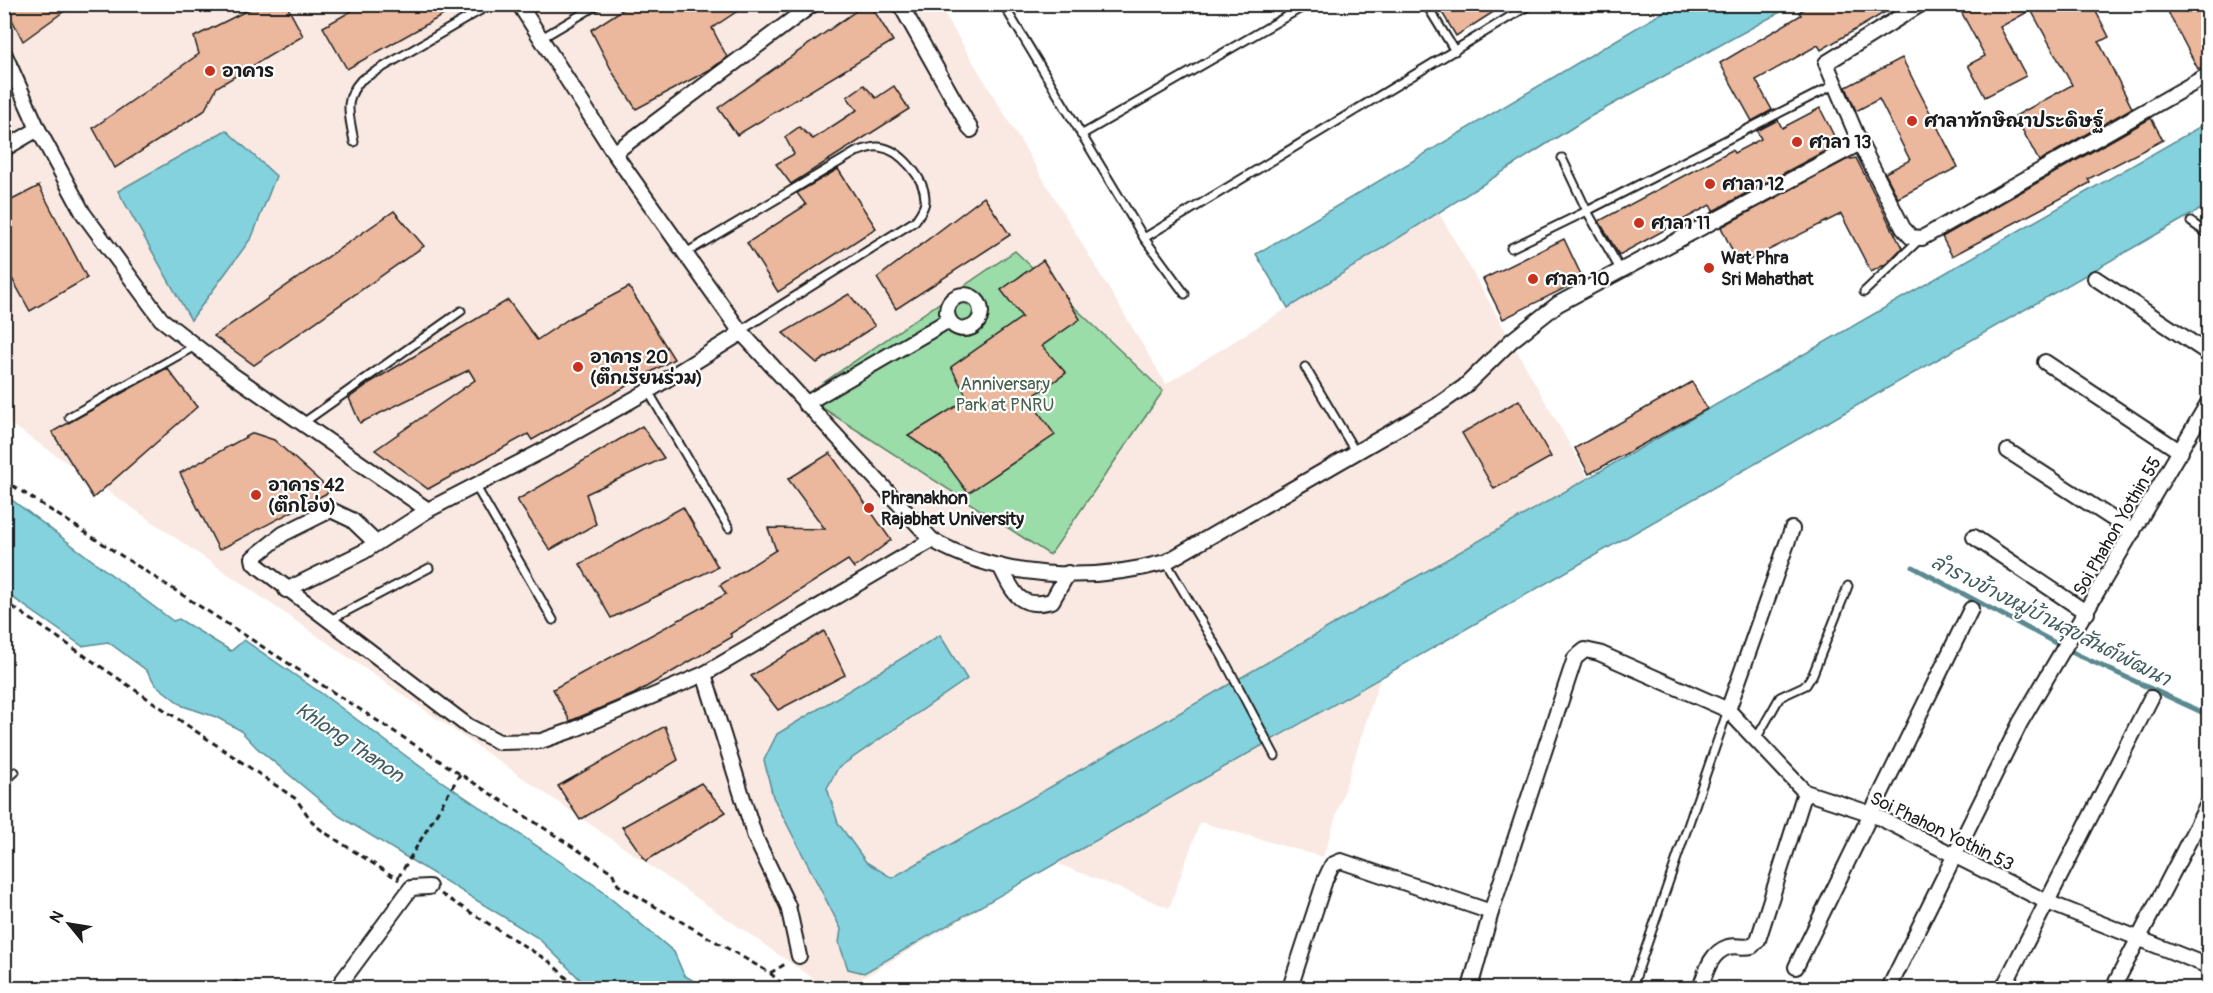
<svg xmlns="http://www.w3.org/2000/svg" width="2213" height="993" font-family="Pangolin,'Playpen Sans Thai',sans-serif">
<rect width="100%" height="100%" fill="#fff"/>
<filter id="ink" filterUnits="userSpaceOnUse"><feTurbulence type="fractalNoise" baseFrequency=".0167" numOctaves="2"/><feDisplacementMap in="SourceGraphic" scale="12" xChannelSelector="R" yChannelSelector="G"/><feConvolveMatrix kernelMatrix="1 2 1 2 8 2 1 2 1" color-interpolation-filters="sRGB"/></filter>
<g filter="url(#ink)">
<!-- built -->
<path fill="#f9e9e2" d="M5 5H939L1166 384 1439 213 1623 539 1380 678 1323 857 1200 822 1169 908 1056 863 846 988H827L5 420Z"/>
<!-- green -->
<path fill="#9adda8" stroke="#5b7c62" stroke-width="1.5" d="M1015 251 1163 391 1050 555 804 396Z"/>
<!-- water -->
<g fill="#83d2de" stroke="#5a8990" stroke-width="1.5">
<path d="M1675 5H1793L1586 119 1288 308 1256 254Z"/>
<path d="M2208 122V205L864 973 848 969 839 943 841 929 773 797 764 760 777 734 940 635 967 679 838 768 827 788 838 823 866 862 892 878Z"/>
<path d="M226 130 276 176 252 237 191 320 118 191Z"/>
<path d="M4 494 173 621 179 619 231 651 244 640 321 693 425 770 596 886 674 952 684 975 705 988H589L538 938 339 816 257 748 240 730 216 717 183 706 156 685 146 670 108 642 82 646 5 592Z"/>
</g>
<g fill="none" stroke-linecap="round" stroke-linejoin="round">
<!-- stream -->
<path stroke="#5a8990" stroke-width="5" d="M1913 567 2076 654 2208 715"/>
</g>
<!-- building -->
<g fill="#ebb79d" stroke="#1c1c1c" stroke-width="1.5">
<path d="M4 4H74L23 41Z"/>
<path d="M260 4H286L303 36 217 87 204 111 115 168 93 128 199 54 194 37Z"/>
<path d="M364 4H463L347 69 323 27Z"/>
<path d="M631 4H748L712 28 727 57 711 69 636 109 613 73 591 30Z"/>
<path d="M866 4H870L893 41 737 135 718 108Z"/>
<path d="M1437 4H1506L1456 36Z"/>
<path d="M1812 4H1899L1821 50 1818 45 1756 80 1772 110 1752 121 1720 63 1801 15 1799 12Z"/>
<path d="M1957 4H2092L2109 37 2099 42 2132 108 2039 161 2015 116 2072 85 2031 10 2000 27 2026 76 1985 97 1968 65 1985 56Z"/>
<path d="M2164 4H2208V63L2198 69Z"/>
<path d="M1902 58 1958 167 1898 198 1885 173 1910 160 1879 99 1856 111 1846 87Z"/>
<path d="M864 85 876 98 894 86 909 109 791 184 776 164 794 154 785 137 799 127 813 139 857 110 847 97Z"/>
<path d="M1820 108 1838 144 1713 211 1710 205 1619 255 1599 221 1732 150 1734 153 1761 139 1757 131 1778 120 1782 128Z"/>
<path d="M2151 118 2163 140 2088 179 2090 183 1952 256 1942 237Z"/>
<path d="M1856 158 1902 248 1886 264 1871 272 1841 214 1739 265 1721 227 1846 160Z"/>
<path d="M838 169 876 228 778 292 747 243 806 205 797 193Z"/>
<path d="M39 186 87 278 30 311 10 275 4 278V204Z"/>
<path d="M984 197 1010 235 896 309 877 278Z"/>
<path d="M394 211 424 246 254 365 214 336Z"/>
<path d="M1564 239 1583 279 1503 319 1483 279Z"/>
<path d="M1043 260 1080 319 1042 346 1066 373 1029 399 1055 435 968 493 943 459 908 436 968 399 951 367 1022 317 1001 290Z"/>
<path d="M629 287 674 359 532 440 528 434 428 489 375 450 475 380 469 370 360 423 349 398 371 382 508 300 537 340 570 318Z"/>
<path d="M849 294 875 326 817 363 783 333Z"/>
<path d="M167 368 197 407 93 498 52 432Z"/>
<path d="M1692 382 1707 409 1589 474 1575 448Z"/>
<path d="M1519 400 1551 457 1494 489 1462 433Z"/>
<path d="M642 426 664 458 586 494 596 524 550 550 517 500Z"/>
<path d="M253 433 274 440 331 491 219 550 180 473Z"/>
<path d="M830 453 891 540 854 568 848 560 730 634 732 637 634 694 570 721 553 689 726 594 720 585 776 550 768 528 825 529 788 479Z"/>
<path d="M683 507 718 567 611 618 580 564Z"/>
<path d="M824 631 845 675 778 710 751 676Z"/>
<path d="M665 726 678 760 580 820 558 786Z"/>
<path d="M701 783 726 812 646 861 622 827Z"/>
</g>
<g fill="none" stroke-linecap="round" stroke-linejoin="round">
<defs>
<g id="lane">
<path d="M971 4H972"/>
<path d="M1003 4 1144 238 1185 294"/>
<path d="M1426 4 1455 51"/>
<path d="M540 39 599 4"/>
<path d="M1081 135 1308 4"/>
<path d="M354 142C350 116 342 101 361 80L491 4"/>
<path d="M2191 222 2208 234"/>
<path d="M1144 238 1531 4"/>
<path d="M1511 248 1587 211 1562 158"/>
<path d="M684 254 856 152C863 150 872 146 879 147 900 149 926 179 925 201 925 208 919 215 915 221L740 331"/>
<path d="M1621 271 1587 211 1834 85"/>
<path d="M1864 292 1920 239"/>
<path d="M1305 367 1356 453"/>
<path d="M648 391 729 528"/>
<path d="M69 417 195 346"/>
<path d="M303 423 461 311"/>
<path d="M475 485 553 620"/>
<path d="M1166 562 1223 658 1275 756"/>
<path d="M330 620 429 568"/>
<path d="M1756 739 1780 697 1806 685 1813 674 1848 586"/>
<path d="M4 782 15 772"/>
<path d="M236 986 240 988"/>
<path d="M1632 988 1728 710"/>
</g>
<g id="street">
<path d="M519 4 614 153 740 331 932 540C1000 579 1090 583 1166 562L1438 405 1464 387 1511 341 1558 304 1860 143"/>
<path d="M900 4 971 130"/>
<path d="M1921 4 1826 63 1860 143 1903 228 1911 237 1922 238 2208 75"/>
<path d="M4 53 38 129 83 213 161 319 234 376 428 510"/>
<path d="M4 149 38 129"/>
<path d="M614 153 813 4"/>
<path d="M2095 278 2208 353"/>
<circle cx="964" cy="312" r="17"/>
<path d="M2045 362 2181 452"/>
<path d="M805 404 949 320"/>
<path d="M2008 451 2133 532"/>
<path d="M1974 537 2087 613"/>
<path d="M376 543 352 520 331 510 283 534 253 558 254 563 468 726 499 742 541 741 573 730 704 674 932 540"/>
<path d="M1000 566C1013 592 1019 610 1052 601L1068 573"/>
<path d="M286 590 363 552 428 510 544 450 648 391 741 333"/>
<path d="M704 674 755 837 788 906 799 956"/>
<path d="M1728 710 1792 529"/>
<path d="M1796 967 1971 609"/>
<path d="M337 988 411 888 429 887"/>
<path d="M1290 988 1325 880 1332 865 1341 861 1491 912"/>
<path d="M1470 988 1491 912 1575 658 1585 650 1599 653 1728 710 1805 792 1872 814 2047 902 2208 966"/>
<path d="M1700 988C1706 972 1710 953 1728 947 1735 945 1744 948 1752 946L1758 940 1805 792"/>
<path d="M1889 988 2020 723 2208 403"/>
<path d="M2003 988 2151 698"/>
<path d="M2113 988 2208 804"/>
</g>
</defs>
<!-- lane casing -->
<use href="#lane" stroke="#1c1c1c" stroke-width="11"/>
<!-- street casing -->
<use href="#street" stroke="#1c1c1c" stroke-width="18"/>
<!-- path -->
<g stroke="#1c1c1c" stroke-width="3" stroke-dasharray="6 4.5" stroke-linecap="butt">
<path d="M4 480 612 872 618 885 770 973 787 988"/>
<path d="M4 601 296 799 314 824 324 832 399 880"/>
<path d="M398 878 460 774"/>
<path d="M441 894 550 962 577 988"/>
<path d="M770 973 787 963"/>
</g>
<!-- lane -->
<use href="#lane" stroke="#fff" stroke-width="7"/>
<!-- street -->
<use href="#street" stroke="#fff" stroke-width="14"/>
</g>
</g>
<!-- markers -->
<g fill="#c8321e" stroke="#fff" stroke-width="2">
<circle cx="210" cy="71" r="6"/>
<circle cx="1912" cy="121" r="6"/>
<circle cx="1797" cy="142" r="6"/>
<circle cx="1710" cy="184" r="6"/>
<circle cx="1639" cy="223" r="6"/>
<circle cx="1709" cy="268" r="6"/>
<circle cx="1533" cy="279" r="6"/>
<circle cx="578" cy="367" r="6"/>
<circle cx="256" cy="495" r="6"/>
<circle cx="869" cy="508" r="6"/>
</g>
<g text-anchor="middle" stroke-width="4.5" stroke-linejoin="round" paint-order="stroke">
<!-- poi labels -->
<g font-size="18" font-weight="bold" fill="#1c1c1c" stroke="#fff" text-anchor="start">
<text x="222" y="77">อาคาร</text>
<text x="1924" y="127">ศาลาทักษิณาประดิษฐ์</text>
<text x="1809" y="148">ศาลา 13</text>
<text x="1722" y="190">ศาลา 12</text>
<text x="1651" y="229">ศาลา 11</text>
<text x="1721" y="264">Wat Phra<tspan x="1721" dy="21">Sri Mahathat</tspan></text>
<text x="1545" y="285">ศาลา 10</text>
<text x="590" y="363">อาคาร 20<tspan x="590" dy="21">(ตึกเรียนร่วม)</tspan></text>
<text x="268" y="491">อาคาร 42<tspan x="268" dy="21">(ตึกโอ่ง)</tspan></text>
<text x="881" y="504">Phranakhon<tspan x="881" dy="21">Rajabhat University</tspan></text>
</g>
<!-- park labels -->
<g font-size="18" fill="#48604d" stroke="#fff">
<text x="1005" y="390">Anniversary<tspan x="1005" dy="21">Park at PNRU</tspan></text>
</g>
<!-- street labels -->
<g font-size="18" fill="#1c1c1c" stroke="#fff">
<text transform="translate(2117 526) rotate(-60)" y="6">Soi Phahon Yothin 55</text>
<text transform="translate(1942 831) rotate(26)" y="6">Soi Phahon Yothin 53</text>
</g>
<!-- water labels -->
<g font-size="20" font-style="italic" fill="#405c60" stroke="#fff">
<text transform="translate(2051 620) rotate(27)" y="7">ลำรางข้างหมู่บ้านสุขสันต์พัฒนา</text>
<text transform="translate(350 742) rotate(34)" y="7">Khlong Thanon</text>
</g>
</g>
<!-- margin -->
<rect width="2213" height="993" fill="none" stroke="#fff" stroke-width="24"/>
<rect x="12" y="12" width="2189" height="969" fill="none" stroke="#1c1c1c" stroke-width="2" filter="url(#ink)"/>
<!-- north arrow -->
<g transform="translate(69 924) rotate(300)" stroke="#ffffff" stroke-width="4.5" paint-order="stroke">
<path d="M0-4.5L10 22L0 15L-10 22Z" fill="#1c1c1c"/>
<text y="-9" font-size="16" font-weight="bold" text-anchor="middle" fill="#1c1c1c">N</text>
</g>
</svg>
